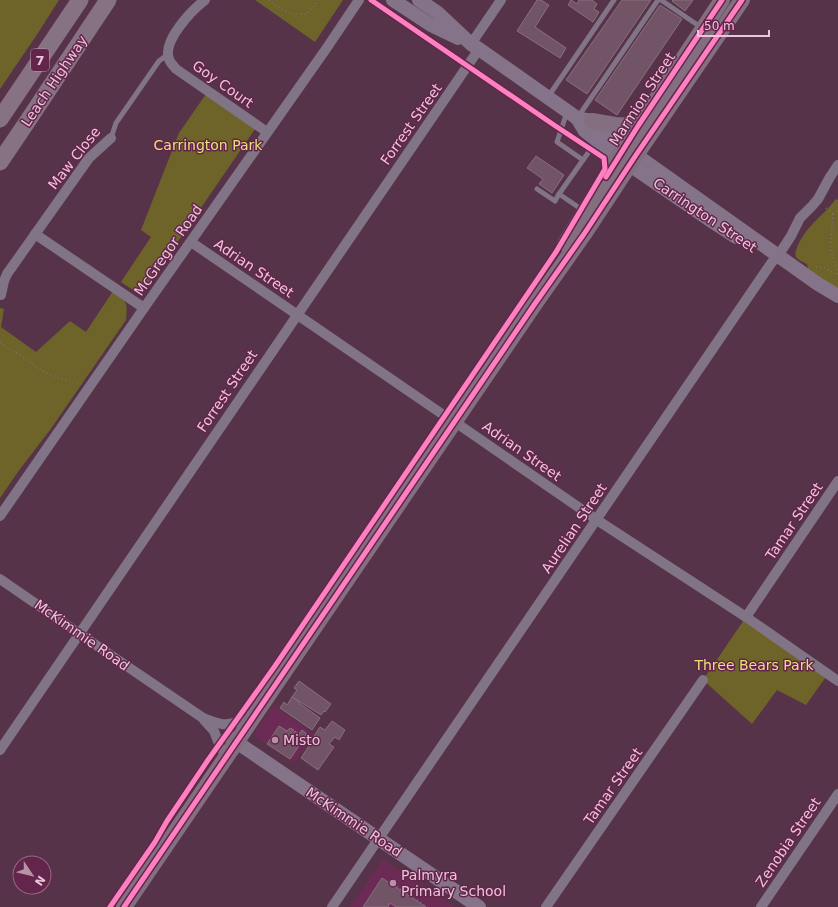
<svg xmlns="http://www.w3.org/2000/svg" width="838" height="907" font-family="'DejaVu Sans',sans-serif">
<rect width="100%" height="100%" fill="#563348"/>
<!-- built -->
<g fill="#6c2b54">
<path d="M273 705 314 734 294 763 255 736 254 734Z"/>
<path d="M383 859 454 907H350Z"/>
</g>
<!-- green -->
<g fill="#6e642a">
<path d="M0 0H59L38 33 0 89Z"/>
<path d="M255 0H343L315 42Z"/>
<path d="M206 94 255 129 172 250 149 282 142 288 133 290 121 282 151 237 141 230 179 133Z"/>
<path d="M836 199 838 200V288L835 286 827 283 809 272 807 264C803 262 798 260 796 257 794 253 797 249 798 245 808 224 823 216 836 199Z"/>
<path d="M113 291C127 302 128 302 126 320L50 430 20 469 0 498V308L4 309 1 327 36 352 70 321 86 332Z"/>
<path d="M746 617 828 674 806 705 777 690 752 724 703 680Z"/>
</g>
<!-- building -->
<g fill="#715465" stroke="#8b6d7f">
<path d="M537 0H541L549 5 535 27 566 48 560 58 517 31Z"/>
<path d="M571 0 577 4 579 0H592L597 4 594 9 599 12 593 22 568 5Z"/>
<path d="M622 0H651L587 94 566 80Z"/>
<path d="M673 0H693L685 11 672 1Z"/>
<path d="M660 5 682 19 617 115 595 100Z"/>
<path d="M536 156 564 175 552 193 539 184 543 179 527 168Z"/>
<path d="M299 681 331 704 325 712 324 711 321 715 292 697 297 690 294 688Z"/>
<path d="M292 697 299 702V703L320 718 312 730 280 708 284 702 287 705Z"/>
<path d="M332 721 345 730 339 740 335 737 329 744 334 747 318 770 301 758 310 744H309L320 727 325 730Z"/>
<path d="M279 726 287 731 290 728 294 730 291 733 293 734 295 731 299 734 302 730 307 734 290 759 267 744Z"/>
<path d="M382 878 426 907H396L390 903 388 907H363Z"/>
</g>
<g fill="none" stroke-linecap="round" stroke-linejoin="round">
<!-- path -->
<g stroke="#806e7e" stroke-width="1.5" stroke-dasharray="1 3" stroke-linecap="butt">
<path d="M269 0 277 7 292 14H307L316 4 317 0"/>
<path d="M826 208 833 214"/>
<path d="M833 214 831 241V250L838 274"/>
<path d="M833 214 838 211"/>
<path d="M816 267 824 268 838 275"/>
<path d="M0 342 7 348 20 355 44 372 62 379 81 384"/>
<path d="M395 883 398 887 427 907"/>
</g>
<!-- service -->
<g stroke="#817487" stroke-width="5">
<path d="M661 0 702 28"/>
<path d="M548 97 614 0"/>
<path d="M567 112 557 142 583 160 559 194 584 211"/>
<path d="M578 117 658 0"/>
<path d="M111 138 116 123 159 61 163 58 168 55"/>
<path d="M583 160 596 142"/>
<path d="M537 189 555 201 559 194"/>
</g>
<!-- minor -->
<g stroke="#817487" stroke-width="10">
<path d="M205 0C192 10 162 41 169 59 170 63 174 66 176 69L267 132"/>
<path d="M471 44 501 0"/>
<path d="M35 234 144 308"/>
<path d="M191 242 445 416 455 422 597 520 746 617 838 681"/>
<path d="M1 295 4 281 7 274 89 158 111 138"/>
<path d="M0 516 144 308 326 49 359 0"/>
<path d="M0 579 90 641 203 718C219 724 224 727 240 721"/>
<path d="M746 617 838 481"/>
<path d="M204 720 214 731 221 749"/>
<path d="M0 750 479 49"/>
<path d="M332 907 772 262 778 256 791 236 800 218 812 206 818 199 830 177 838 165"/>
<path d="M546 907 703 680"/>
<path d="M761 907 838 794"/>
</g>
<!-- secondary -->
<g stroke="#857489" stroke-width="14">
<path d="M393 0 431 25 458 38"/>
<path d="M419 0 438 13 471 44 479 49 577 118 592 121 636 155 818 284 838 296"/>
<path d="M577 118 585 131 618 157 713 222 736 237"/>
<path d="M229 737 479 907"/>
</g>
<!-- primary -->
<g stroke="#846f81" stroke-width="16">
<path d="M592 121 615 125 638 126"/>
<path d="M565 244 618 157 722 0"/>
<path d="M124 907 534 305 584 234 636 155 742 0"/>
</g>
<!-- trunk -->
<g stroke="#867282" stroke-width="17">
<path d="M0 119 80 0"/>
<path d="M0 162 27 122 108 0"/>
</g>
<defs>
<g id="cycleway">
<path d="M606 177 638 126 722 0"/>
<path d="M110 907 155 842 167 821 208 760 275 666 556 252 605 169 604 158 554 125 371 0"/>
<path d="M124 907 534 305 584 234 636 155 742 0"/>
</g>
</defs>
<!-- cycleway casing -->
<use href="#cycleway" stroke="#64254c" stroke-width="8"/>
<!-- cycleway -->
<use href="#cycleway" stroke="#ff80c0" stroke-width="5"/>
</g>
<!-- markers -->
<g fill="#b792a6" stroke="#64254c" stroke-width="1.5">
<circle cx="275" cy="740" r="4"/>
<circle cx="393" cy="883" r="4"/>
</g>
<g text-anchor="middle" stroke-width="3" stroke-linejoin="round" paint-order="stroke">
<!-- shield labels -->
<rect fill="#64254c" stroke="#c295af" stroke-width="1" x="31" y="49" width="18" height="22" rx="3"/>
<g font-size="13" font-weight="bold" fill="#ebc5d9">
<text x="40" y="65">7</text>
</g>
<!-- street labels -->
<g font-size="14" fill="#ebc5d9" stroke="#64254c">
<text transform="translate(54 81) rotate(-56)" y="5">Leach Highway</text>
<text transform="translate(223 84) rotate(35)" y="5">Goy Court</text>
<text transform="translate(642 99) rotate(-57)" y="5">Marmion Street</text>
<text transform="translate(411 124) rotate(-55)" y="5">Forrest Street</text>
<text transform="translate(74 158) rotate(-52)" y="5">Maw Close</text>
<text transform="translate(705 215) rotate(34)" y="5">Carrington Street</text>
<text transform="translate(168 250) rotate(-55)" y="5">McGregor Road</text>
<text transform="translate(254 268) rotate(34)" y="5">Adrian Street</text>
<text transform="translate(227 391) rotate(-56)" y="5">Forrest Street</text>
<text transform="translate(522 451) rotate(35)" y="5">Adrian Street</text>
<text transform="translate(794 521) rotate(-56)" y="5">Tamar Street</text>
<text transform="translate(574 528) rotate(-56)" y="5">Aurelian Street</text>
<text transform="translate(82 635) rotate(35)" y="5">McKimmie Road</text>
<text transform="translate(613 786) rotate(-55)" y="5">Tamar Street</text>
<text transform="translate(354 822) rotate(34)" y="5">McKimmie Road</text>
<text transform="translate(788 842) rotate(-56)" y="5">Zenobia Street</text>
</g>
<!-- park labels -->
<g font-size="14" fill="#e8e07a" stroke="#64254c">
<text x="208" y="150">Carrington Park</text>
<text x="754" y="670">Three Bears Park</text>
</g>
<!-- poi labels -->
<g font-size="14" fill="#ebc5d9" stroke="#64254c" text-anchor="start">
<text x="283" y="745">Misto</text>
<text x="401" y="880">Palmyra<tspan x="401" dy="16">Primary School</tspan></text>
</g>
</g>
<!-- north arrow -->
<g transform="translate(32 875) rotate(125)"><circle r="19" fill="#64254c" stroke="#9a6584"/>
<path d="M0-3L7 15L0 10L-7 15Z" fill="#b792a6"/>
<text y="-6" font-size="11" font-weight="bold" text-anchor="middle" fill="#ebc5d9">N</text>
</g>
<!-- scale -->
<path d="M698 30v6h71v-6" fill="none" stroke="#ebc5d9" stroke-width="2"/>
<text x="704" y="30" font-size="12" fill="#ebc5d9" stroke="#64254c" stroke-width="3" paint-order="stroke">50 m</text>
</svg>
